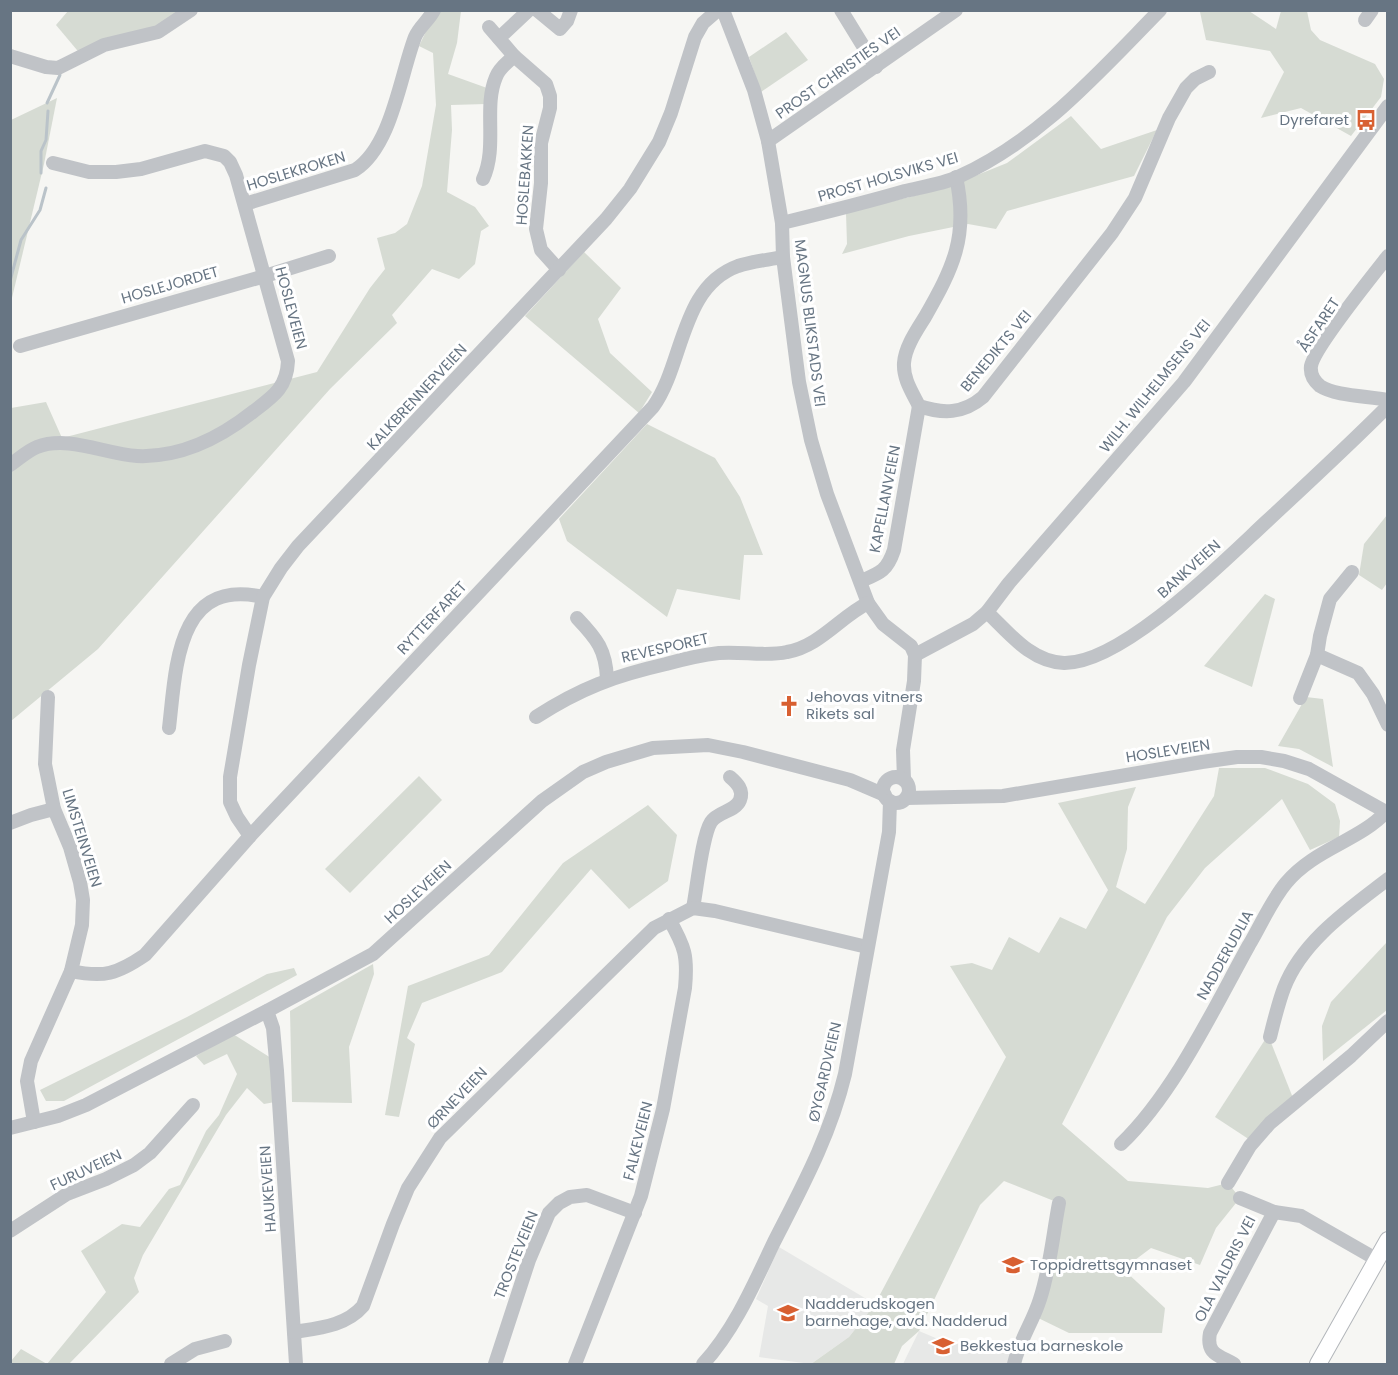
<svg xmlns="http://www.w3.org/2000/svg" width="1398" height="1375" font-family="Poppins,sans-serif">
<rect width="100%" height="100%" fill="#f6f6f3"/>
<!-- built -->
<g fill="#e7e8e7">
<path d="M779 1247 875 1304 849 1337 811 1364 759 1357 768 1306 756 1299Z"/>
<path d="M919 1331 938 1339 1012 1354 1009 1364H903Z"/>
</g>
<!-- green -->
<g fill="#d6dbd3">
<path d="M1221 10 1249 11 1276 29 1281 11H1307L1311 30 1320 40 1375 64 1384 79 1381 97 1351 136 1301 108 1261 118 1284 72 1270 51 1206 40 1200 12Z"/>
<path d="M68 11H191L178 20 82 56 56 25Z"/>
<path d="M436 11H461L457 43 448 74 487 88 486 104 451 105 452 130 447 192 475 207 489 226 481 231 475 264 459 279 432 269 392 315 397 323 330 389 98 649 11 721V408L46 402 62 438 317 372 370 288 385 269 377 238 395 233 407 224 422 186 436 105 433 53 419 46Z"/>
<path d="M786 32 808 60 761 92 749 57Z"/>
<path d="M57 98 44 164 11 302V120Z"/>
<path d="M1071 116 1101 149 1157 130 1134 176 1007 211 996 229 968 224 909 236 842 254 847 244 846 213 945 188 1007 163Z"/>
<path d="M584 252 621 288 598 319 610 353 652 392 639 413 525 316Z"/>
<path d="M647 424 715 458 740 497 763 555H744L740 600 677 589 667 617 567 541 559 519Z"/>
<path d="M1387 515V583L1382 590 1359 575 1364 544Z"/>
<path d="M1265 594 1275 599 1252 687 1204 666Z"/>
<path d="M1306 697 1323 699 1333 767 1299 749 1278 746Z"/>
<path d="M1219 768H1265L1308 784 1335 804 1340 821 1339 837 1310 850 1282 799 1205 868 1167 917 1062 1124 1128 1181 1208 1188 1228 1183 1240 1198 1216 1228 1200 1265 1151 1248 1123 1269 1165 1308 1162 1333H1069L1034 1316 1059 1203 1004 1181 980 1205 919 1331 902 1346 894 1364H811L849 1337 875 1304 1006 1057 950 966 972 963 992 970 1009 937 1039 953 1060 917 1086 929 1108 890 1058 803 1136 787 1128 807 1127 849 1116 887 1145 904 1214 796Z"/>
<path d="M419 776 442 800 350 893 325 869Z"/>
<path d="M648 805 677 835 668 881 629 909 591 869 502 972 422 1003 407 1038 415 1044 399 1117 385 1115 408 986 489 955 563 863Z"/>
<path d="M1387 942V1010L1323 1061 1322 1026 1331 1002Z"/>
<path d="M373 964 374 974 349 1047 352 1103 292 1102 290 1011Z"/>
<path d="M294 968 297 975 64 1101H46L40 1090 187 1017 267 974Z"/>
<path d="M233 1034 271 1058 275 1102 264 1104 247 1088 226 1115 143 1255 134 1278 139 1292 69 1364H11V1361L21 1349 47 1364 106 1292 81 1251 122 1224 140 1227 169 1189 180 1185 206 1131 219 1115 237 1074 227 1054 204 1065 196 1056Z"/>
<path d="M1268 1035 1293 1098 1250 1140 1215 1117Z"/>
</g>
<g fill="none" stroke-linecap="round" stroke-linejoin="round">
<!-- stream -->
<g stroke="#bac3c9" stroke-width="3">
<path d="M47 103 60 75"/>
<path d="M41 173V151L46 140 48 111"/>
<path d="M10 281 21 240 40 210 46 188"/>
</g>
<defs>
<path id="major" d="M1318 1364 1388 1240"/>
</defs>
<!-- major casing -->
<use href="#major" stroke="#b3b7bb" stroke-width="18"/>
<!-- minor -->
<g stroke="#c0c3c7" stroke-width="14">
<path d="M537 10 560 29 567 21 571 10"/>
<path d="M723 10 754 90 768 141 782 223 783 257 799 382 811 440 827 494 868 603 883 624 911 646 915 655 914 681 903 750 904 780"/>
<path d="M841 10 876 67"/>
<path d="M1365 20 1372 10"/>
<path d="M489 27 514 56 546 84 550 96V108L541 143V183L536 229 541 250 559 270"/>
<path d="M499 38 529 10"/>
<path d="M10 56 46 67 58 68 104 45 158 32 191 10"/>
<path d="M768 141 956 10"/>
<path d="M956 177C969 236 953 268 925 317 917 330 905 347 904 363 903 379 912 392 919 406 943 414 963 414 983 397L1112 233 1135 198 1169 118 1186 88 1195 79 1209 72"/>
<path d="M483 179C498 147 483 107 496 77 499 68 508 62 514 56"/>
<path d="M245 204 355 170C392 146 400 76 415 37 419 27 429 20 434 10"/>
<path d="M782 223C823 213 864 203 905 191 922 187 942 184 958 177 1040 140 1098 73 1160 10"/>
<path d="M1388 256C1373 275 1314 348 1311 366 1310 374 1314 381 1320 386 1335 396 1369 396 1388 400"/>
<path d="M20 346 265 276 329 256"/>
<path d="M10 465C19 459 27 451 37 447 68 435 105 454 137 456 181 458 220 438 254 411 274 396 287 387 288 361L236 175 230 162 224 156 205 151 141 169 116 172H89L53 163"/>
<path d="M861 581C880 573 887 571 894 550L919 406"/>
<path d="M987 612C1009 633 1031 662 1064 663 1122 664 1224 561 1266 522 1307 484 1348 446 1388 406"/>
<path d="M577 618C597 639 606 650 607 679"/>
<path d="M915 655 973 624 987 612 1009 583 1184 382 1388 106"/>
<path d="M1317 655 1358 673 1373 694 1388 725"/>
<path d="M1300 698 1317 655 1320 636 1330 599 1352 572"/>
<path d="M536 717C581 688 614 676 666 664 684 659 701 655 719 653 742 651 765 657 787 652 820 646 840 617 868 603"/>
<path d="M169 728C176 669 176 577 263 597"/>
<circle cx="896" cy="790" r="13"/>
<path d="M906 798 1003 796 1202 762 1237 757H1261L1284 761 1309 769 1388 813"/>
<path d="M10 823 31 815 54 809"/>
<path d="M250 836 237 817 230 802V777L249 665 263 597 281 568 298 546 606 219 630 189 659 142 671 113 695 37 703 23 718 10"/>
<path d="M693 908C697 888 702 836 711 822 718 811 735 812 740 800 744 790 737 783 730 777"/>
<path d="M71 971C104 978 117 974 145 955L250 836 653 407C684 364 680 287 738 266 753 261 768 260 783 257"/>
<path d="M267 1011 273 1028 277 1071 296 1364"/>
<path d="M1270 1037C1274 1021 1278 1004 1284 988 1302 941 1349 909 1388 879"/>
<path d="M34 1122 27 1081 31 1061 71 971 82 925 83 900 80 882 70 847 54 809 45 764 48 697"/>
<path d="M10 1128 58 1116 86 1105 267 1011 373 954 542 801 583 772 606 762 653 748 708 745 743 752 850 780 885 795"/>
<path d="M1121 1144C1174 1093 1213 1010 1249 945 1261 925 1271 901 1286 883 1314 849 1359 841 1386 812"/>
<path d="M1228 1183 1250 1146 1270 1123 1351 1056 1388 1021"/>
<path d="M1240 1198 1274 1212 1301 1216 1376 1259"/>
<path d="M10 1231 67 1194 106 1179 134 1165 150 1153 193 1105"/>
<path d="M294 1332C319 1328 346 1326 363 1306L393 1224 408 1188 440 1138 654 928 693 908 715 911 867 947"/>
<path d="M171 1364 195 1349 225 1341"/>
<path d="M495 1364 529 1260 549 1213 559 1203 570 1197 587 1195 635 1213"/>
<path d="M575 1364 641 1196 663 1109 685 988C688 956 685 947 669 919"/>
<path d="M703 1364C735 1329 754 1284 774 1242 802 1187 830 1136 845 1074L889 832 890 801"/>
<path d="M1014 1364C1019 1341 1033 1322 1040 1299 1050 1269 1053 1234 1059 1203"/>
<path d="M1234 1364C1218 1355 1206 1354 1210 1333L1274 1212"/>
</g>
<!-- major -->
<use href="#major" stroke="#fff" stroke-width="16"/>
</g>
<!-- icons -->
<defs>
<symbol id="bus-bare" viewBox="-9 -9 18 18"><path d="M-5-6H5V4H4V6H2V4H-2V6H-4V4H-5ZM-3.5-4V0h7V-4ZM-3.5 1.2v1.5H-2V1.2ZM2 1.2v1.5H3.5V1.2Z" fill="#d86032" stroke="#fff" stroke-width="2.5" paint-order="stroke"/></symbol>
<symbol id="church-bare" viewBox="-9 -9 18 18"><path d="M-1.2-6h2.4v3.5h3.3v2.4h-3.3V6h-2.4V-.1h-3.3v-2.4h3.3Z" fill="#d86032" stroke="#fff" stroke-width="2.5" paint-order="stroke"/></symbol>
<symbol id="university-bare" viewBox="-9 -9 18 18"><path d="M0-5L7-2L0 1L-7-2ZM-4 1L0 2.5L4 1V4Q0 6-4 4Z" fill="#d86032" stroke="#fff" stroke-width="2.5" paint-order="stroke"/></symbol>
<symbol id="school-bare" viewBox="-9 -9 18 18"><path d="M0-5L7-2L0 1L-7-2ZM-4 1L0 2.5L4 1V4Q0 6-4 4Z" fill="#d86032" stroke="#fff" stroke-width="2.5" paint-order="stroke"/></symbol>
</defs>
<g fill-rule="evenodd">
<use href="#bus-bare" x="1351" y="105" width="30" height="30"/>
<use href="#church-bare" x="774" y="691" width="30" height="30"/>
<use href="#university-bare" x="998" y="1250" width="30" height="30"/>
<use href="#school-bare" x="773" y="1298" width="30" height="30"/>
<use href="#school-bare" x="928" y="1331" width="30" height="30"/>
</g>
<g text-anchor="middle" stroke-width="6" stroke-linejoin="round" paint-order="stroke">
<!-- street labels -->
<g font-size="15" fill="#677583" stroke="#fff">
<text transform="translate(838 73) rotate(-35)" y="5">PROST CHRISTIES VEI</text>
<text transform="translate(296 171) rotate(-17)" y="5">HOSLEKROKEN</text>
<text transform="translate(525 175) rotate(-86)" y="5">HOSLEBAKKEN</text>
<text transform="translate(888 177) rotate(-16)" y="5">PROST HOLSVIKS VEI</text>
<text transform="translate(170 285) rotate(-16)" y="5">HOSLEJORDET</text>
<text transform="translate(291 308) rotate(75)" y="5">HOSLEVEIEN</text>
<text transform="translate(810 323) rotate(83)" y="5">MAGNUS BLIKSTADS VEI</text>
<text transform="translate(1319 325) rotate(-56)" y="5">ÅSFARET</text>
<text transform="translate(996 351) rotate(-50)" y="5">BENEDIKTS VEI</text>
<text transform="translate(1155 386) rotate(-51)" y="5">WILH. WILHELMSENS VEI</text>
<text transform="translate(417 397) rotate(-47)" y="5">KALKBRENNERVEIEN</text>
<text transform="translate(885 499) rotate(-79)" y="5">KAPELLANVEIEN</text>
<text transform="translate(1189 569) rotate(-42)" y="5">BANKVEIEN</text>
<text transform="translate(432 618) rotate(-47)" y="5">RYTTERFARET</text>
<text transform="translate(665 648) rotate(-13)" y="5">REVESPORET</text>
<text transform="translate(1168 751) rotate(-9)" y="5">HOSLEVEIEN</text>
<text transform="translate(82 838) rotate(73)" y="5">LIMSTEINVEIEN</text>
<text transform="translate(418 892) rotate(-43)" y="5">HOSLEVEIEN</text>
<text transform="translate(1225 955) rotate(-61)" y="5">NADDERUDLIA</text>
<text transform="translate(825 1072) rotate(-77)" y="5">ØYGARDVEIEN</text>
<text transform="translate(457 1098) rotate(-46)" y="5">ØRNEVEIEN</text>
<text transform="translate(638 1141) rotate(-76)" y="5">FALKEVEIEN</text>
<text transform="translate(86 1170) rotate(-25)" y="5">FURUVEIEN</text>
<text transform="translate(268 1189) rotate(-94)" y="5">HAUKEVEIEN</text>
<text transform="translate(516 1255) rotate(-68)" y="5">TROSTEVEIEN</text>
<text transform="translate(1225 1269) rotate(-63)" y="5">OLA VALDRIS VEI</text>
</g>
<!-- poi labels -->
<g font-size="15" fill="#677583" stroke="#fff" text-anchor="start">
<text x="1349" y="125" text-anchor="end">Dyrefaret</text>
<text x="806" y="702">Jehovas vitners<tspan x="806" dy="17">Rikets sal</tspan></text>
<text x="1030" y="1270">Toppidrettsgymnaset</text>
<text x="805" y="1309">Nadderudskogen<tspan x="805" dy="17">barnehage, avd. Nadderud</tspan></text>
<text x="960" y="1351">Bekkestua barneskole</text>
</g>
</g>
<!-- border -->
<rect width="1398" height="1375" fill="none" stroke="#677583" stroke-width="24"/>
</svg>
